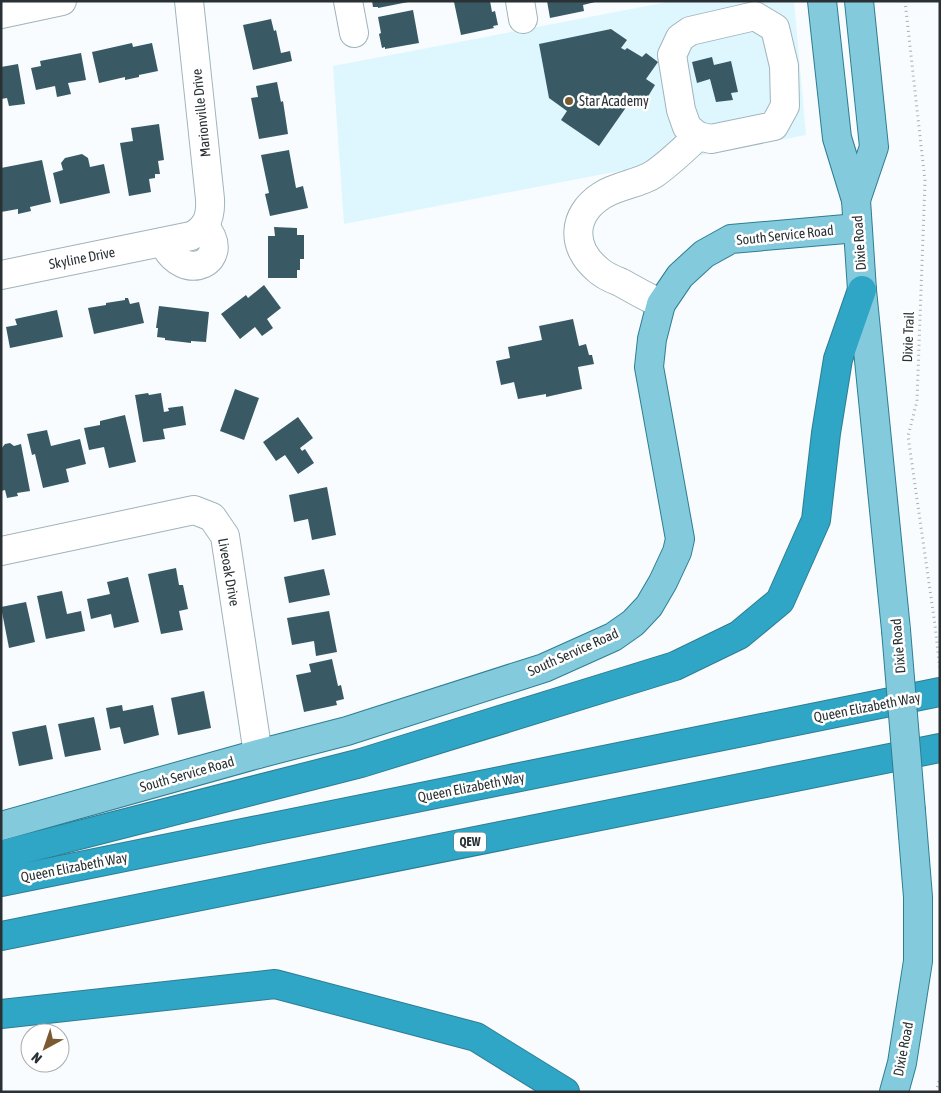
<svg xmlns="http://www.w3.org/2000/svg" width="941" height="1093" font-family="'Asap Condensed',sans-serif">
<rect width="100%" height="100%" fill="#f8fcfe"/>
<!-- built -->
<path fill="#def6fe" d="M673 1H794L806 135 344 224 333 66Z"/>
<!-- building -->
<g fill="#395a65">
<path d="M372 1H408V2L378 8V7H373Z"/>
<path d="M458 1H490L492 12 495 11 498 25 493 26 494 28 461 35 454 2Z"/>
<path d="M547 1H595V2L583 5 584 11 550 18Z"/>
<path d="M413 10 419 43 385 49V47L382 48 379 34 381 33 378 17Z"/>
<path d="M271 19 274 31 276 30 281 53 290 51 292 61 253 70 243 25Z"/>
<path d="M611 29 627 40 621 48 625 50 627 48 642 57 646 53 658 62 646 79 655 85 644 103 634 96 599 146 561 120 567 111 549 98 539 44Z"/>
<path d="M132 43 133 47 152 43 158 71 139 75V77L125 80V77L99 83 92 52Z"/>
<path d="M81 53 86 80 68 83 71 94 57 97 55 86 36 90 31 68 41 66 40 61Z"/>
<path d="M712 57 714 65 731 61 738 92 731 93 733 100 716 102 710 79 697 83 692 62Z"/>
<path d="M18 64 25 104 9 106 7 98 1 99V67Z"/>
<path d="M277 82 281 102 283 101 288 134 259 139 251 98 258 97 256 86Z"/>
<path d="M159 124 164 160 158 161 160 174H155V178L149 179 151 192 129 196 120 143 133 141 131 128Z"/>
<path d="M289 150 296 188 303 186 308 208 270 216 265 194 269 193 261 155Z"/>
<path d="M82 154 88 158 90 167 104 164 110 193 60 204 53 173 63 170 61 163 65 158Z"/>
<path d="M42 160 51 202 30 207 31 211 18 214V209L1 212V168Z"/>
<path d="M274 227 297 228V235H304V259H300V270H297V278H268V236H275Z"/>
<path d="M264 285 281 308 267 319 273 328 262 336 255 327 240 339 221 314 246 295 248 298Z"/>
<path d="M125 298H128L130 304 139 302 144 323 94 334 88 308 106 305V303L125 300Z"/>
<path d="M159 306 209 312 206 342 191 341V343L165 340V338L157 337 158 328H156Z"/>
<path d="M57 310 63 337 10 348 6 327 17 325 15 319Z"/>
<path d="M573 319 579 346 586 344 589 355H592L594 364 578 367 582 389 546 397V394L518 399 514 382 501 385 496 361 510 358 508 347 542 340 539 326Z"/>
<path d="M235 389 259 398 244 440 220 431Z"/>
<path d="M148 393 149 395 161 393 164 412 169 411 168 408 183 406 186 425 163 429 165 439 143 442 135 395Z"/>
<path d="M125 415 136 462 109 468 104 447 89 450 84 428 100 425V421Z"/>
<path d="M298 417 313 438 300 448 302 451 305 449 314 463 298 474 285 455 276 461 263 442Z"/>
<path d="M47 430 51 446 80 439 86 464 66 469 69 482 43 488 35 454 32 455 27 434Z"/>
<path d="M10 443 14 446 21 444 30 491 17 493 18 496 7 498 5 490 1 491V449L5 444Z"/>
<path d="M327 487 336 535 312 540 308 519 294 522 289 495Z"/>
<path d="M176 568 179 585H183L188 609 179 611 183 630 161 634 148 574Z"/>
<path d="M324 569 330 595 289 603 284 577Z"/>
<path d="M128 577 139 622 114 628 111 614 91 619 87 599 110 594 107 582Z"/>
<path d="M62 591 67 614 81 611 85 631 46 639 37 596Z"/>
<path d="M26 602 35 642 9 648 1 607Z"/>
<path d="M329 611 337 652 316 656 314 641 292 645 287 618Z"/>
<path d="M332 659 338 686 341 685 344 699 336 701 337 705 304 712 296 675 311 672 309 664Z"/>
<path d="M204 691 211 728 178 735 171 698Z"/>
<path d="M122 705 123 711 153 705 159 735 124 744 120 727 110 729 106 708Z"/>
<path d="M94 717 101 750 65 757 58 724Z"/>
<path d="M46 725 53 759 19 766 12 732Z"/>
</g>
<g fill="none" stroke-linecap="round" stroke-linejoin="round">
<defs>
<g id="minor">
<path d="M348 1 354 33"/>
<path d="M520 1 523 19"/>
<path d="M1 14 62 1"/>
<path d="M755 16 775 28 784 66 785 106 774 126 711 139 698 136 687 127 681 110 672 55 680 38 690 31Z"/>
<path d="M163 242C184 287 235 260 204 226"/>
<path d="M1 275 191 236C207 229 211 216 210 199L189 1"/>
<path d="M661 304C647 297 634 290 620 282 612 279 603 275 597 269 571 247 572 215 601 196 617 185 639 184 654 174 670 163 684 149 698 136"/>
<path d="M1 551 194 510 212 517 225 536 258 754"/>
</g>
<g id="major">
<path d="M822 1 837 138 856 200 862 290 896 630"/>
<path d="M856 200 874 147 859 1"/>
<path d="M1 826 258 754 347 731 544 668 613 637 633 623 649 606 663 582 677 552 680 539 649 367 652 339 661 304 680 276 704 254 731 239 857 228"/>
<path d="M894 1092 902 1063 918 961V897L911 811"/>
</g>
<g id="highway">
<path d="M1 855 361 763 675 666 739 635 780 601 816 520 826 433 838 359 862 290"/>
<path d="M1 882 940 692"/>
<path d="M1 936 940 748"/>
<path d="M1 1014 275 984 476 1037 565 1092"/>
</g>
</defs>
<!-- minor casing -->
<use href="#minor" stroke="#a0b4bb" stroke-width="30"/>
<!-- major casing -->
<use href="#major" stroke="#2e7d93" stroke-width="30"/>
<!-- highway casing -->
<use href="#highway" stroke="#2e7d93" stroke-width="30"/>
<!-- path -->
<g stroke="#a8adb0" stroke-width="3" stroke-dasharray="1 4" stroke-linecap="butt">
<path d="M905 1 925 181 917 401 908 436 935 625 940 671"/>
<path d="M936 1092 940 1077"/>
</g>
<!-- minor -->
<use href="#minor" stroke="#fff" stroke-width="28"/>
<!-- major -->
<use href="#major" stroke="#83cadd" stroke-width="28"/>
<!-- highway -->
<use href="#highway" stroke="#30a6c6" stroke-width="28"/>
<defs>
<path id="major-bridge" d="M896 630 911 811"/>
</defs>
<!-- major-bridge casing -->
<use href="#major-bridge" stroke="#2e7d93" stroke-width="30" stroke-linecap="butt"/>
<!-- major-bridge -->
<use href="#major-bridge" stroke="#83cadd" stroke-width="28"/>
</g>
<!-- markers -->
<circle fill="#7b5a31" stroke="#fff" stroke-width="2" cx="569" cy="101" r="5"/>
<g text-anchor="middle" stroke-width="5" stroke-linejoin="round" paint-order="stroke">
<!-- shield labels -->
<rect fill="#fff" stroke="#696f71" stroke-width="1" x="454" y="832.5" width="32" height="19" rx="4"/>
<g font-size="12" font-weight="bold" fill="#293134">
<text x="470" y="846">QEW</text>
</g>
<!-- poi labels -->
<g font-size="14" fill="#293134" stroke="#fff" text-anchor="start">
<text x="579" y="106">Star Academy</text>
</g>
<!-- street labels -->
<g font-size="14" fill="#293134" stroke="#fff">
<text transform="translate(201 113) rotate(-96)" y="5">Marionville Drive</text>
<text transform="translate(785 235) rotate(-6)" y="5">South Service Road</text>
<text transform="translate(859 243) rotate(-94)" y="5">Dixie Road</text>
<text transform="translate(82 258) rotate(-11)" y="5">Skyline Drive</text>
<text transform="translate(908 337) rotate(-88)" y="5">Dixie Trail</text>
<text transform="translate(229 572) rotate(80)" y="5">Liveoak Drive</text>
<text transform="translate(898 646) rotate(-95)" y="5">Dixie Road</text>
<text transform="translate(573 652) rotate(-24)" y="5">South Service Road</text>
<text transform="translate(867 707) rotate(-11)" y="5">Queen Elizabeth Way</text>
<text transform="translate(187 774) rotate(-16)" y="5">South Service Road</text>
<text transform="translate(471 787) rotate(-11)" y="5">Queen Elizabeth Way</text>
<text transform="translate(74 867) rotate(-11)" y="5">Queen Elizabeth Way</text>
<text transform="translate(903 1049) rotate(-79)" y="5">Dixie Road</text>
</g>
</g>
<!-- border -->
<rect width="941" height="1093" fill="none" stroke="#293134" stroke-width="5"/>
<!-- north arrow -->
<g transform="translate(45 1048) rotate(220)"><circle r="24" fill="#ffffff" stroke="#a9adae"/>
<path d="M0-4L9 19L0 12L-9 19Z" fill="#7b5a31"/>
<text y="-8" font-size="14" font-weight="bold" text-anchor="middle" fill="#293134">N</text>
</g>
</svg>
